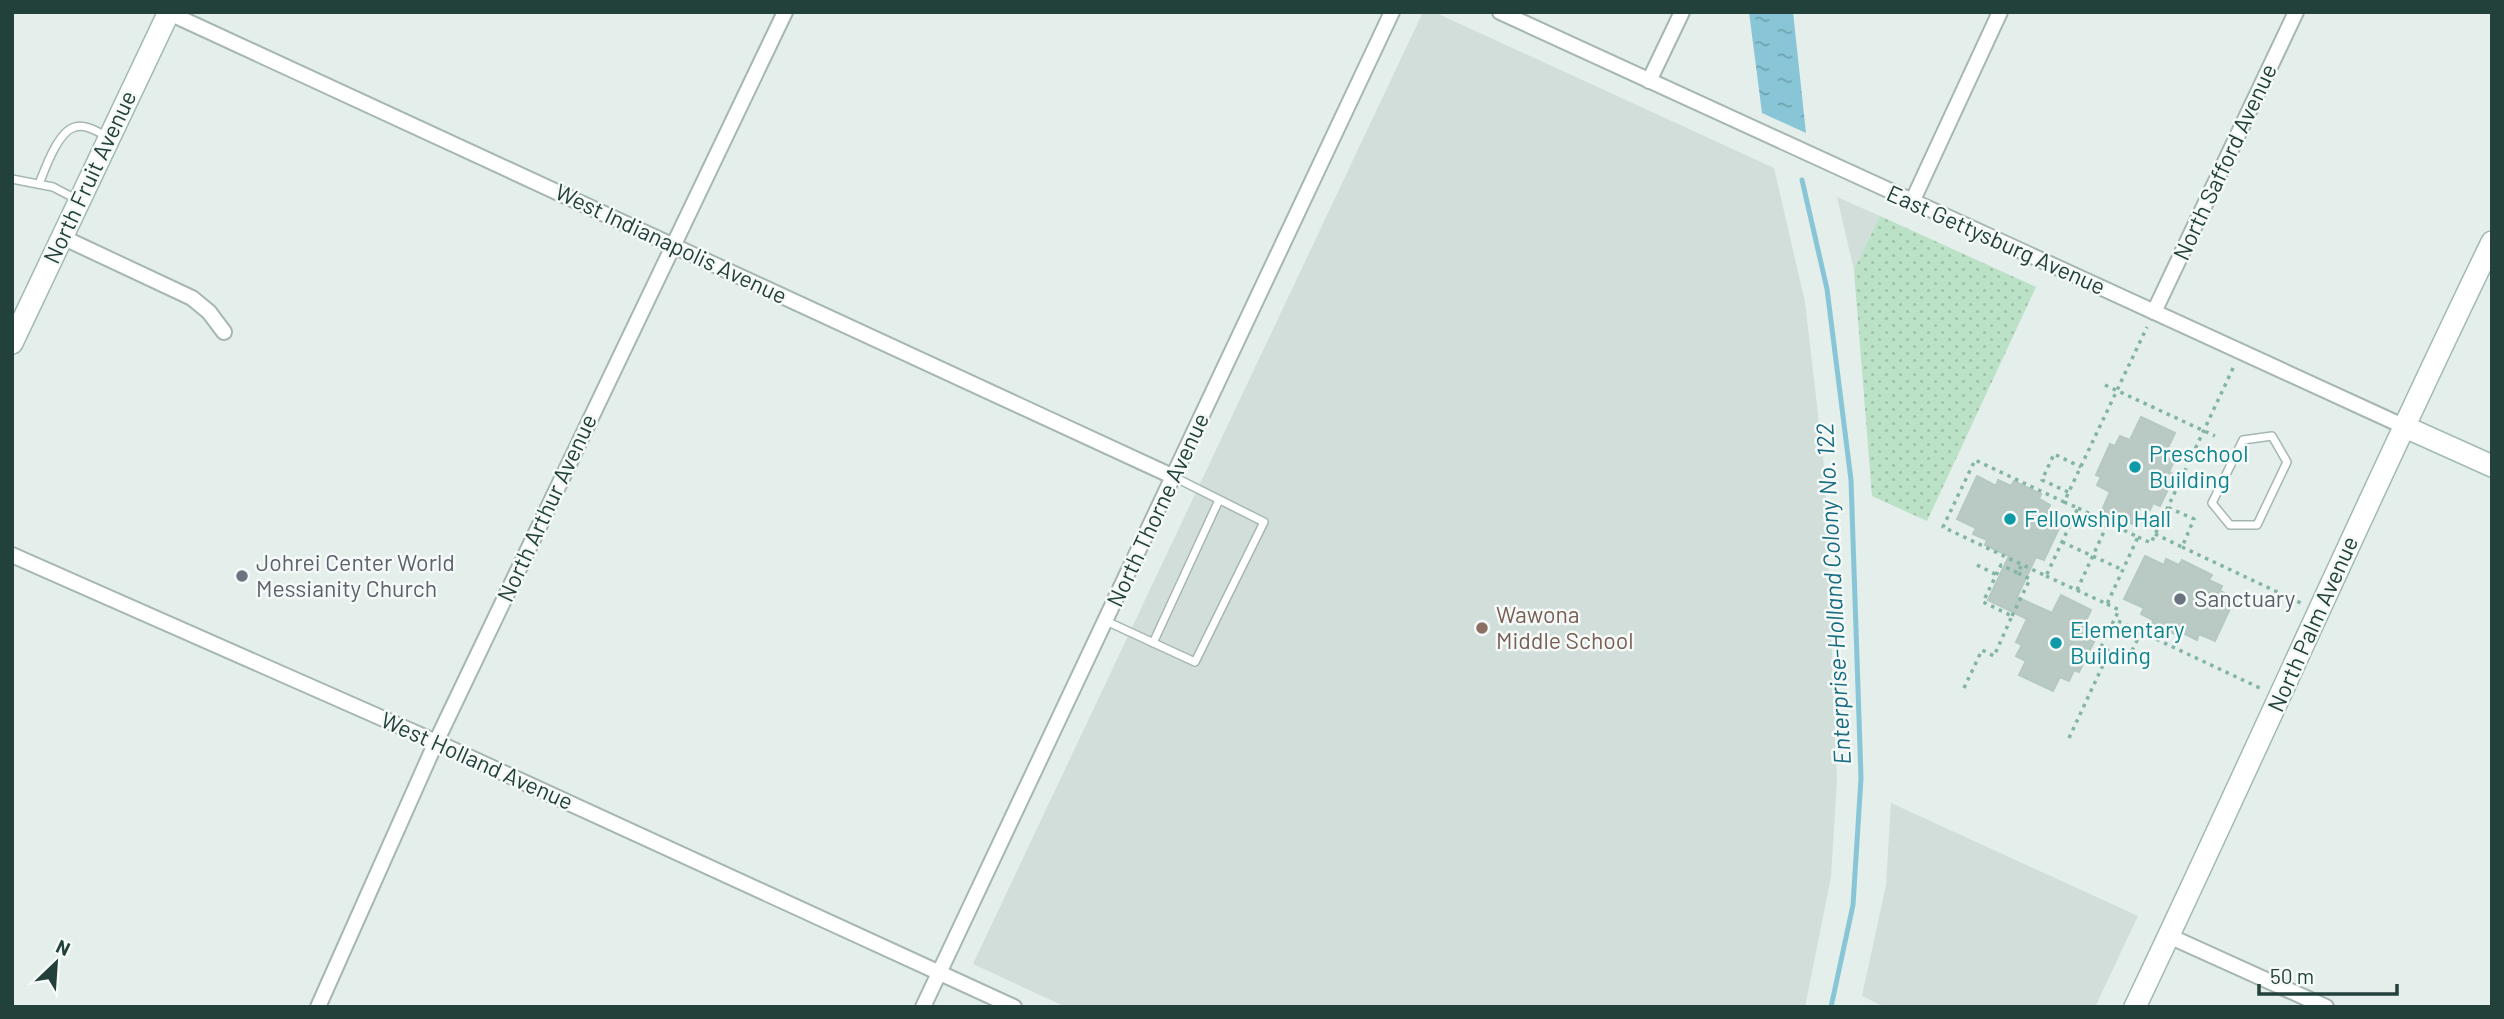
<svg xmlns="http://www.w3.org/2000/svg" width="2504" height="1019" font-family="Barlow,sans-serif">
<defs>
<pattern id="park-dots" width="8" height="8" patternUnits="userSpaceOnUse" patternTransform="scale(1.75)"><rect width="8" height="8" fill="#bbe1c7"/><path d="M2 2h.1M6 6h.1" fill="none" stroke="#a0c2ac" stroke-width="1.8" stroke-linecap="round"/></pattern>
<pattern id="water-ripples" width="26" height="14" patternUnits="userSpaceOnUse" patternTransform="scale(1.75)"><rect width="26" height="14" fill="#88c6d7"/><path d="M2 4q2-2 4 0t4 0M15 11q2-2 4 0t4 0" fill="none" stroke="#6fa2af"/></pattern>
</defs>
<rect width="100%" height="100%" fill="#e4eeea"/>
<!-- built -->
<g fill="#d2ded9">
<path d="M1423 12H1434L1774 168 1805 302 1825 475 1837 780 1831 877 1805 1007H1066L973 964Z"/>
<path d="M1837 197 1880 216 1854 270Z"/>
<path d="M1891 803 2138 916 2095 1007H1885L1862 996 1886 885Z"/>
</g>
<!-- park -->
<path fill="url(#park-dots)" d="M1880 216 2036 287 1927 521 1872 496 1854 270Z"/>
<!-- water -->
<path fill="url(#water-ripples)" d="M1749 12H1793L1806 133 1762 113Z"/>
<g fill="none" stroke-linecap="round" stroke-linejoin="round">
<!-- stream -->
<path stroke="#88c6d7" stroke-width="5" d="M1802 180 1827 289 1851 480 1861 778 1853 905 1831 1007"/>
</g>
<!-- building -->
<g fill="#b9c9c3" stroke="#b5c9c2" stroke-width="2">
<path d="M2141 417 2175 433 2164 456 2174 461 2169 472 2175 475 2160 506 2153 503 2150 510 2141 506 2132 524 2102 510 2110 492 2097 485 2101 477 2096 475 2110 444 2115 446 2120 436 2130 440Z"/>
<path d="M1977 476 1996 486 1998 480 2011 486 2014 481 2041 494 2039 499 2050 505 2048 510 2064 518 2044 560 2036 557 2017 597 2052 613 2061 595 2091 610 2083 627 2093 632 2089 640 2094 642 2079 672 2074 670 2069 681 2060 677 2053 691 2019 675 2026 661 2016 656 2022 645 2016 642 2027 619 1988 600 2009 556 1985 545 1987 540 1973 534 1976 528 1957 519Z"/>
<path d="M2145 556 2164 565 2166 559 2179 565 2182 560 2212 575 2209 580 2222 586 2220 591 2235 598 2215 641 2199 634 2197 640 2183 633 2181 637 2152 623 2153 620 2141 614 2144 608 2124 599Z"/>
</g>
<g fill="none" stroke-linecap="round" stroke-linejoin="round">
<defs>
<g id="lane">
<path d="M12 179 53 187 76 199"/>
<path d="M39 184C45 169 58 131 75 127 86 124 98 132 108 137"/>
<path d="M2272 436 2287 462 2257 525H2230L2212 503 2243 440Z"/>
<path d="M1106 621 1195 662 1264 522 1174 477"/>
<path d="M1153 643 1219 500"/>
</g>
<g id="street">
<path d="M167 12 1174 477"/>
<path d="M1500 12 2403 426"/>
<path d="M1649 81 1682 12"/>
<path d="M1912 202 2000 12"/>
<path d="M62 237 192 298 209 312 224 332"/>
<path d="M2154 312 2296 12"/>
<path d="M12 555 436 742 1014 1007"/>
<path d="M2169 936 2326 1007"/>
<path d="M318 1007 436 742 785 12"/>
<path d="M923 1007 1392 12"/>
</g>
<g id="secondary">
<path d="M12 343 169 12"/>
<path d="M2403 426 2492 466"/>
<path d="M2135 1007C2256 753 2369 495 2492 242"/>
</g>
</defs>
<!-- lane casing -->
<use href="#lane" stroke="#a6b7b2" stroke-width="10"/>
<!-- street casing -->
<use href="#street" stroke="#a6b7b2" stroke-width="18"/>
<!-- secondary casing -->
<use href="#secondary" stroke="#a1bbb3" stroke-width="24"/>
<!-- path -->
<g stroke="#82b4a7" stroke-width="3.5" stroke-dasharray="3.5 5" stroke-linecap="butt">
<path d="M2105 385 2215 436"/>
<path d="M2068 492 2042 480 2054 454 2081 467"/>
<path d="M2064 502 2078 508 2046 576 1943 527 1975 460 2064 502 2147 327"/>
<path d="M2155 534 2182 547 2194 519 2167 507"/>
<path d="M2138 537 2151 543 2235 364"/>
<path d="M2062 542 2123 570"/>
<path d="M2182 547 2303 604"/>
<path d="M1977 565 1997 575"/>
<path d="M2046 576 2107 604 2138 537 2078 508"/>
<path d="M2077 590 2108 523"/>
<path d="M2107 604 2119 610 2101 647 2128 659 2141 632 2114 619"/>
<path d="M2012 616 2030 579 2018 573"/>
<path d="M2141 632 2262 689"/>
<path d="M1964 688 1982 650 1994 656 2012 616 1983 602 2001 565 2018 573 2022 564"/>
<path d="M2069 738 2110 650"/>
</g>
<!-- lane -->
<use href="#lane" stroke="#fff" stroke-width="7"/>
<!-- street -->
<use href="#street" stroke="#fff" stroke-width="14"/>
<!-- secondary -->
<use href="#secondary" stroke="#fff" stroke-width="21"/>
</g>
<!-- markers -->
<g fill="#0f9aa8" stroke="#f5faf8" stroke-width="2.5">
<circle cx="2135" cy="467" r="7"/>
<circle cx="2010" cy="519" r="7"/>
<circle cx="2056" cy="643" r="7"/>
</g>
<g fill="#6b7280" stroke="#f5faf8" stroke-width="2.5">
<circle cx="242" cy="576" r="7"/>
<circle cx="2180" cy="599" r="7"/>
</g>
<circle fill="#8d6e63" stroke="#f5faf8" stroke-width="2.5" cx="1482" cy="628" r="7"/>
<g text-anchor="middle" stroke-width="5" stroke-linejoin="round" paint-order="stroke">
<!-- street labels -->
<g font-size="23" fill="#22413a" stroke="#f5faf8">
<text transform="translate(2225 162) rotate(-65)" y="8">North Safford Avenue</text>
<text transform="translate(90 177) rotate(-65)" y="8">North Fruit Avenue</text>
<text transform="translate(1996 240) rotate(24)" y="8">East Gettysburg Avenue</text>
<text transform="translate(671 244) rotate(25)" y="8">West Indianapolis Avenue</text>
<text transform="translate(547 508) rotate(-65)" y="8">North Arthur Avenue</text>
<text transform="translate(1158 510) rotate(-65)" y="8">North Thorne Avenue</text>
<text transform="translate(2313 624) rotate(-66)" y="8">North Palm Avenue</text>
<text transform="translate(477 761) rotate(24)" y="8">West Holland Avenue</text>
</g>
<!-- culture labels -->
<g font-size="23" fill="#0d838f" stroke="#f5faf8" text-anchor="start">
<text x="2149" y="462">Preschool<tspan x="2149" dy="26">Building</tspan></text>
<text x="2024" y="527">Fellowship Hall</text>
<text x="2070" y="638">Elementary<tspan x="2070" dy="26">Building</tspan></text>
</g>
<!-- worship labels -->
<g font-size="23" fill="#5b616d" stroke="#f5faf8" text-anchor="start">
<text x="256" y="571">Johrei Center World<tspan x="256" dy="26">Messianity Church</tspan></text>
<text x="2194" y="607">Sanctuary</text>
</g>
<!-- education labels -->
<g font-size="23" fill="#785e54" stroke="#f5faf8" text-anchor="start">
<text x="1496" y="623">Wawona<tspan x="1496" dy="26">Middle School</tspan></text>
</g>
<!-- water labels -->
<g font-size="24" font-style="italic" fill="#176b82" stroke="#f5faf8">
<text transform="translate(1834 594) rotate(-93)" y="8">Enterprise-Holland Colony No. 122</text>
</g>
</g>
<!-- border -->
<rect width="2504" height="1019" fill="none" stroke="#22413a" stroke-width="28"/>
<!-- north arrow -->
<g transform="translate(56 963) rotate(25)" stroke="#f5faf8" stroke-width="5" paint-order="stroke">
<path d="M0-5L12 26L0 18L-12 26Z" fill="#22413a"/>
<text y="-10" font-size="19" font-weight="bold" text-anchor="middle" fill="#22413a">N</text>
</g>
<!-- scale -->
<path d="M2259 984v10h138v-10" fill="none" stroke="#22413a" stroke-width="3.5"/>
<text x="2270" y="984" font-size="21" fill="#22413a" stroke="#f5faf8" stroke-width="5" paint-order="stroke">50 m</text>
</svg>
